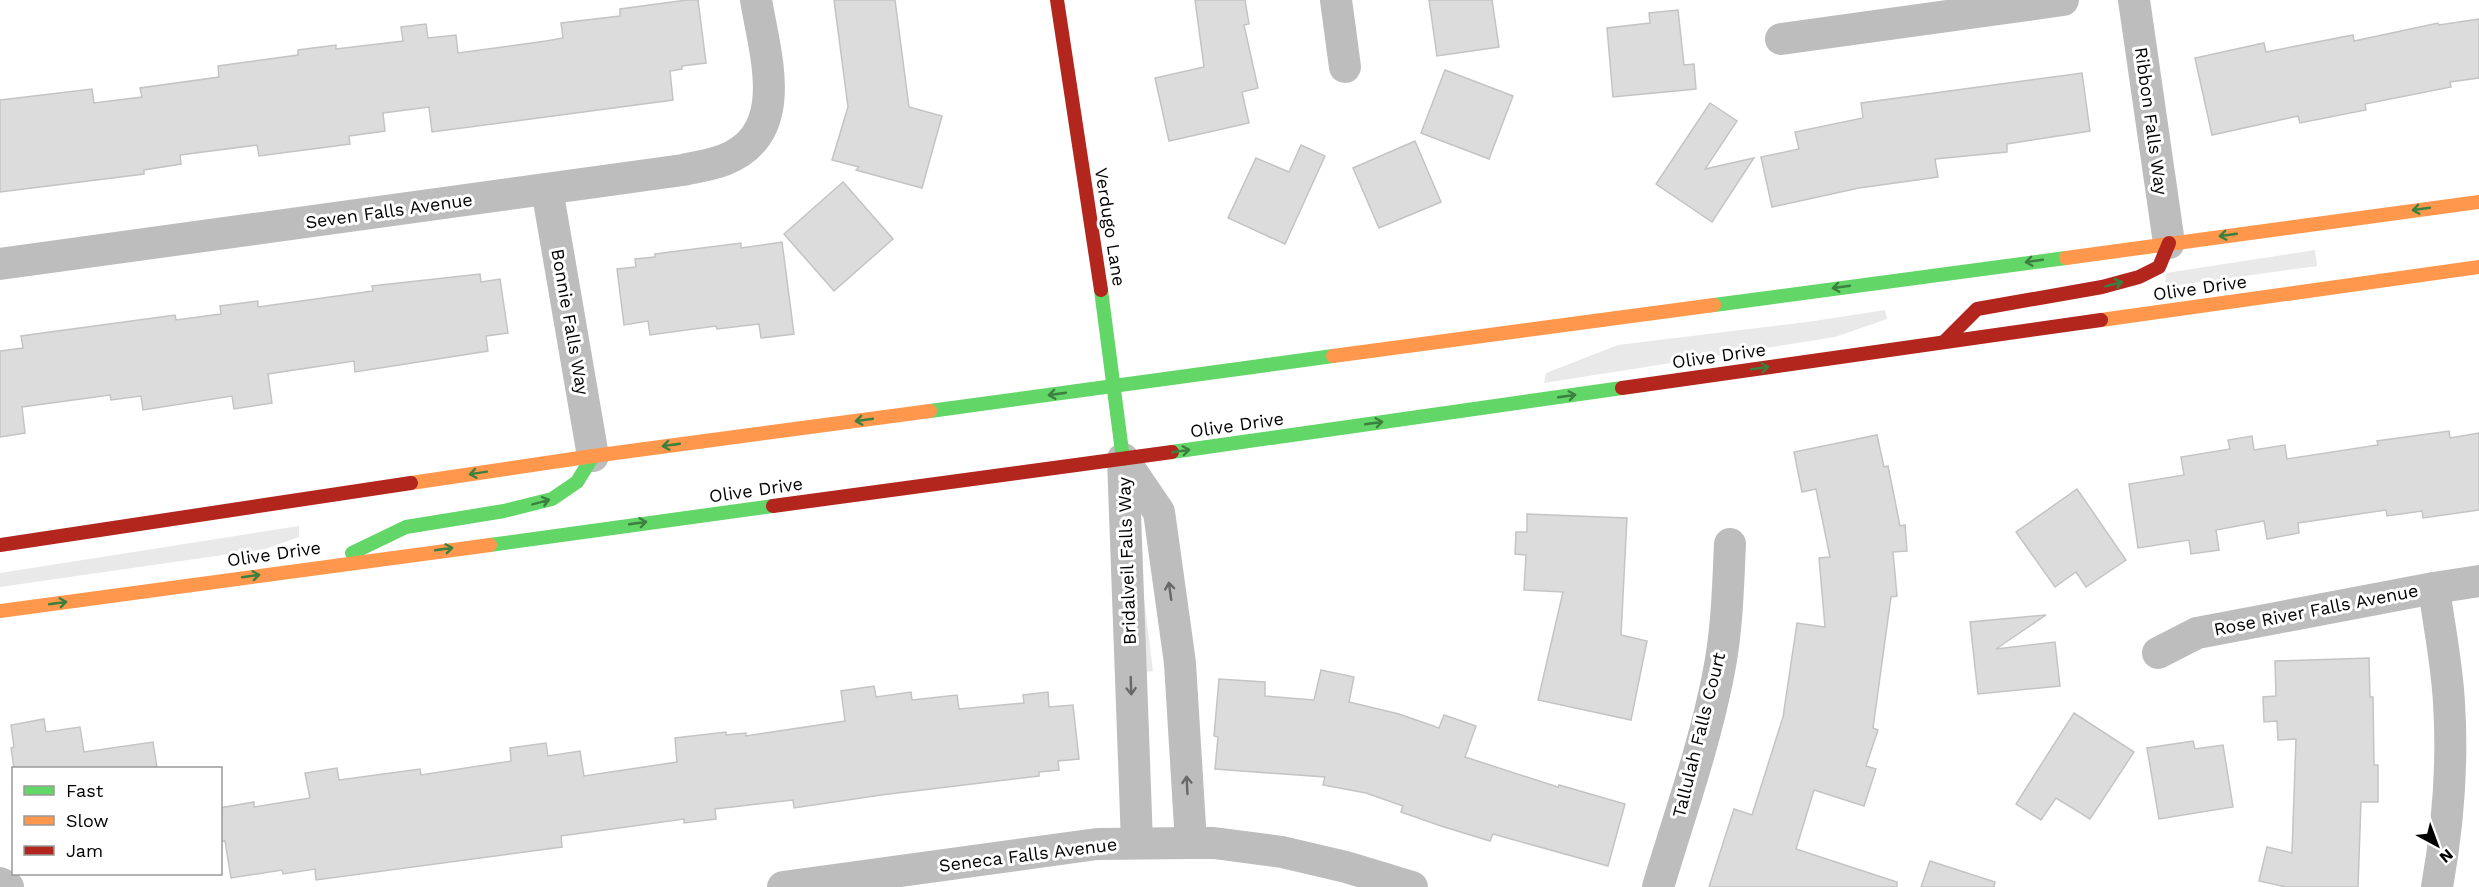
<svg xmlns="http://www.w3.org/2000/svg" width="2479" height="887" font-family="'Work Sans',sans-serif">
<rect width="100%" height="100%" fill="#fff"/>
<!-- green -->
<g fill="#e9e9e9">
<path d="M2315 250 2317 266 2165 287 2166 273Z"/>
<path d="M1885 310 1887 319 1835 337 1544 383 1546 373 1618 345 1814 321Z"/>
<path d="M299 526V537L265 549 0 587V573Z"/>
<path d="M1139 558 1153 671 1143 672Z"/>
</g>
<!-- building -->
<g fill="#dcdcdc" stroke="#c4c4c4" stroke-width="1.5">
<path d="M687 0H698L706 63 682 66V69L670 71 673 100 432 132 429 107 383 113 385 131 349 136 350 144 259 156 257 145 180 155 181 164 144 170V174L0 192V100L92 89 94 103 142 97 140 88 219 77 218 66 298 55V50L336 45V49L403 41 401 27 426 24 428 38 456 35 458 53 546 41 563 38 561 23 620 16V9Z"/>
<path d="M834 0H895L909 107 942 116 922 188 856 170 859 167 832 160 848 107Z"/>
<path d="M1195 0H1245L1249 24 1244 25 1258 88 1242 92 1249 123 1169 141 1155 78 1204 67Z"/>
<path d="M1429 0H1492L1499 47 1437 56Z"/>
<path d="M1678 10 1684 65 1694 64 1696 89 1613 97 1607 28 1650 23 1649 13Z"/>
<path d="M2479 19V78L2450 82 2451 87 2365 104 2366 110 2300 123 2298 116 2212 135 2195 58 2264 43 2266 52 2353 35 2354 41 2438 23 2439 25Z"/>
<path d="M1445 70 1513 96 1489 159 1421 133Z"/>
<path d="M2082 73 2090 131 2007 144V152L1935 159 1938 177 1859 188 1772 207 1761 157 1799 149 1795 132 1863 118 1861 103Z"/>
<path d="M1710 103 1737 121 1705 169 1754 158 1712 222 1656 184Z"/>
<path d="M1415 141 1441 202 1379 228 1353 168Z"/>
<path d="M1301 145 1325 156 1285 244 1228 218 1256 158 1289 172Z"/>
<path d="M843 182 893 239 834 291 784 234Z"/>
<path d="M782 242 794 334 761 338 759 324 717 329 716 326 650 335 648 321 624 325 617 269 636 267 635 259 655 257V254L741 243V248Z"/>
<path d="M480 274 481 282 500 279 508 333 486 336 488 351 355 372 354 361 268 374 272 403 234 409 232 396 143 410 141 396 111 400 110 395 22 407 25 433 0 437V351L23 348 21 336 175 315 176 320 221 314 220 306 258 301V307L373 291 372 286Z"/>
<path d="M2449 431 2450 438 2479 433V510L2423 518 2422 511 2387 516 2386 510 2298 523 2299 533 2267 539 2264 521 2216 530 2219 550 2191 554 2189 540 2138 548 2129 484 2184 475 2181 457 2230 449 2228 440 2252 436 2254 450 2285 445 2287 459 2378 445 2377 441Z"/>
<path d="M1877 435 1884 467 1888 466 1900 526 1905 525 1907 551 1893 552 1897 596 1891 597 1873 728 1878 730 1866 766 1876 769 1864 806 1814 790 1796 849 1897 882V887H1709L1734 809 1752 815 1783 717 1797 623 1825 627 1819 558 1830 557 1816 489 1802 492 1794 452Z"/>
<path d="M2077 489 2126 560 2086 587 2076 572 2055 587 2016 532Z"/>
<path d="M1527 514 1627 518 1621 635 1647 641 1631 720 1538 700 1563 592 1524 590 1526 555 1515 554 1516 532H1527Z"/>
<path d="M2046 615 1996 649 2055 642 2060 686 1978 694 1970 622Z"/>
<path d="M2369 658 2370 697H2373L2374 765H2378V802H2361L2358 887H2286L2259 881 2267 847 2292 853 2296 739 2278 740 2277 721 2264 722 2263 697 2276 696 2275 661Z"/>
<path d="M1321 670 1354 677 1349 702 1399 714 1439 728 1444 715 1476 726 1465 757 1558 787 1559 785 1625 804 1608 866 1493 834 1490 841 1441 826 1401 812 1403 806 1366 793 1323 785 1325 777 1215 769 1218 737 1214 736 1219 679 1265 682V696L1314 700Z"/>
<path d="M874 686 876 697 911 692 912 700 957 695 959 709 1024 703 1023 695 1048 692 1049 707 1073 705 1079 759 1058 761 1059 770 1039 772V776L881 795 794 808 793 800 715 809 716 819 684 823V819L561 836 562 847 316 880 315 869 283 874 282 870 231 878 225 841 220 842V808L254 802V807L310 798 305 773 337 768 339 780 420 769 421 775 511 761 510 748 546 743 548 756 580 751 584 776 677 762 675 738 726 732V735L746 733V736L845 721 841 691Z"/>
<path d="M2074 713 2134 752 2090 819 2056 798 2041 820 2016 804Z"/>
<path d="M44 719 46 732 80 727 84 752 153 742 157 768H14L11 748 14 747 11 725Z"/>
<path d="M2193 741 2195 749 2223 745 2233 807 2159 819 2147 748Z"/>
<path d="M1930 861 1995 882 1994 887H1921Z"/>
</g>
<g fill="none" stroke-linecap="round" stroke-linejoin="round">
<!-- street -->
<g stroke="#bdbdbd" stroke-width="32">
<path d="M1336 0 1345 67"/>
<path d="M2134 0 2169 243"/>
<path d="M1781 39 2063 0"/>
<path d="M547 189 593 456"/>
<path d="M0 264 683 170C696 167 711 165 724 160 792 133 765 55 756 0"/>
<path d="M1123 459 1159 512 1180 663 1191 843"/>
<path d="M1123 459 1137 843"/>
<path d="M2434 588C2439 626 2447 664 2449 703 2453 765 2448 826 2437 887"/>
<path d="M2158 653 2197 633 2434 588 2479 581"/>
<path d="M0 883 8 887"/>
<path d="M783 887 1097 844 1191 843H1214L1282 852 1346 867 1412 887"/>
<path d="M1658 887C1679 817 1704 747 1718 676 1727 633 1728 588 1730 544"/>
</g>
<!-- fast -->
<g stroke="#63d668" stroke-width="14">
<path d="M1101 290 1123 459"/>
<path d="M1714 305 2066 258"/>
<path d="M930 411 1333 356"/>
<path d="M1172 452 1622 388"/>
<path d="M490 545 773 506"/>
<path d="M352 553 406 527 504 511 552 499 577 482 593 456"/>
</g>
<!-- slow -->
<g stroke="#ff974d" stroke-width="14">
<path d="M2066 258 2479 202"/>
<path d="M2101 320 2479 267"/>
<path d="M1333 356 1714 305"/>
<path d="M411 483 593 456 930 411"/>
<path d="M0 611 490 545"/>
</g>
<!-- jam -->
<g stroke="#b3261e" stroke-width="14">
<path d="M1057 0 1101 290"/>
<path d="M1945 341 1977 309 2102 287 2139 277 2159 267 2169 243"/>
<path d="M1622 388 2101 320"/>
<path d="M773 506 1172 452"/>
<path d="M0 545 411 483"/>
</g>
</g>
<!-- one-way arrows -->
<defs><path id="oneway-shaft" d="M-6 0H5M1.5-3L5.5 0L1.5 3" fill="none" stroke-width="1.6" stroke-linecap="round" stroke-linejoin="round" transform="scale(1.5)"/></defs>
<g stroke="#3b803e">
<use href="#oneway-shaft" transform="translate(2421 209) rotate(172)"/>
<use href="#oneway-shaft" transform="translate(2228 235) rotate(172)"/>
<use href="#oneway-shaft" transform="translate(2034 261) rotate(172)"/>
<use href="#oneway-shaft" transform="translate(2114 284) rotate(-15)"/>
<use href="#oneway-shaft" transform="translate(1841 287) rotate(172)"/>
<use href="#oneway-shaft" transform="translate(1760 368) rotate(-8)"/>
<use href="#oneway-shaft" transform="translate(1057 394) rotate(172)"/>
<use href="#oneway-shaft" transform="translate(1567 396) rotate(-8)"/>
<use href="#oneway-shaft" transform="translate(864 420) rotate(172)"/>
<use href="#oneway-shaft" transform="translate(1374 423) rotate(-8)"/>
<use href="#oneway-shaft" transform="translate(671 445) rotate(172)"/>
<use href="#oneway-shaft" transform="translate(1181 451) rotate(-8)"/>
<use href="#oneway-shaft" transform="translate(478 473) rotate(171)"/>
<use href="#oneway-shaft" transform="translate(541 502) rotate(-15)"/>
<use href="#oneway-shaft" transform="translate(638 523) rotate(-8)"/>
<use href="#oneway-shaft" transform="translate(444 549) rotate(-8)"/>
<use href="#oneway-shaft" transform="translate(251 576) rotate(-8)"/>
<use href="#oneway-shaft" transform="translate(58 603) rotate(-8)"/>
</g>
<g stroke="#686868">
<use href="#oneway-shaft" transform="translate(1170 591) rotate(-98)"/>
<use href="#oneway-shaft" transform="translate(1131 686) rotate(88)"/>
<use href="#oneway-shaft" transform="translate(1187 785) rotate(-93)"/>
</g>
<g text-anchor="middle" stroke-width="6" stroke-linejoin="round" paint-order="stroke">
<!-- street labels -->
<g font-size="18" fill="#000" stroke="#fff">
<text transform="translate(2151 121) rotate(82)" y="6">Ribbon Falls Way</text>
<text transform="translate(389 211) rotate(-8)" y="6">Seven Falls Avenue</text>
<text transform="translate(1110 227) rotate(81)" y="6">Verdugo Lane</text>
<text transform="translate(2200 288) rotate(-8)" y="6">Olive Drive</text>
<text transform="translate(570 322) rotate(80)" y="6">Bonnie Falls Way</text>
<text transform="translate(1719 356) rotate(-8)" y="6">Olive Drive</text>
<text transform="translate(1237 425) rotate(-8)" y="6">Olive Drive</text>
<text transform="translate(756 490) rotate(-8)" y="6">Olive Drive</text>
<text transform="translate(274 554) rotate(-8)" y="6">Olive Drive</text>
<text transform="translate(1127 561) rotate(-92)" y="6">Bridalveil Falls Way</text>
<text transform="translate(2316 610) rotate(-11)" y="6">Rose River Falls Avenue</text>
<text transform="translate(1699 735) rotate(-76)" y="6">Tallulah Falls Court</text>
<text transform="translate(1028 855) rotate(-7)" y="6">Seneca Falls Avenue</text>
</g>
</g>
<!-- legend -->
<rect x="12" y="767" width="210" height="108" fill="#ffffff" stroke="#999999" stroke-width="1.5"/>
<rect x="24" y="786" width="30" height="9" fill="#63d668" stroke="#999999" stroke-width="1.5"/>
<text x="66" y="797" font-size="18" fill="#000000">Fast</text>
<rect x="24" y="816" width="30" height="9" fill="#ff974d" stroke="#999999" stroke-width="1.5"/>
<text x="66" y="827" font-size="18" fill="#000000">Slow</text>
<rect x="24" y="846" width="30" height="9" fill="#b3261e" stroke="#999999" stroke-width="1.5"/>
<text x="66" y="857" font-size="18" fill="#000000">Jam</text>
<!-- north arrow -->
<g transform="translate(2437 845) rotate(139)" stroke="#ffffff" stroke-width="4.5" paint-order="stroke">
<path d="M0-4.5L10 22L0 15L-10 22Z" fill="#000000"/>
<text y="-9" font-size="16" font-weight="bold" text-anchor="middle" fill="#000000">N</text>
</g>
</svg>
